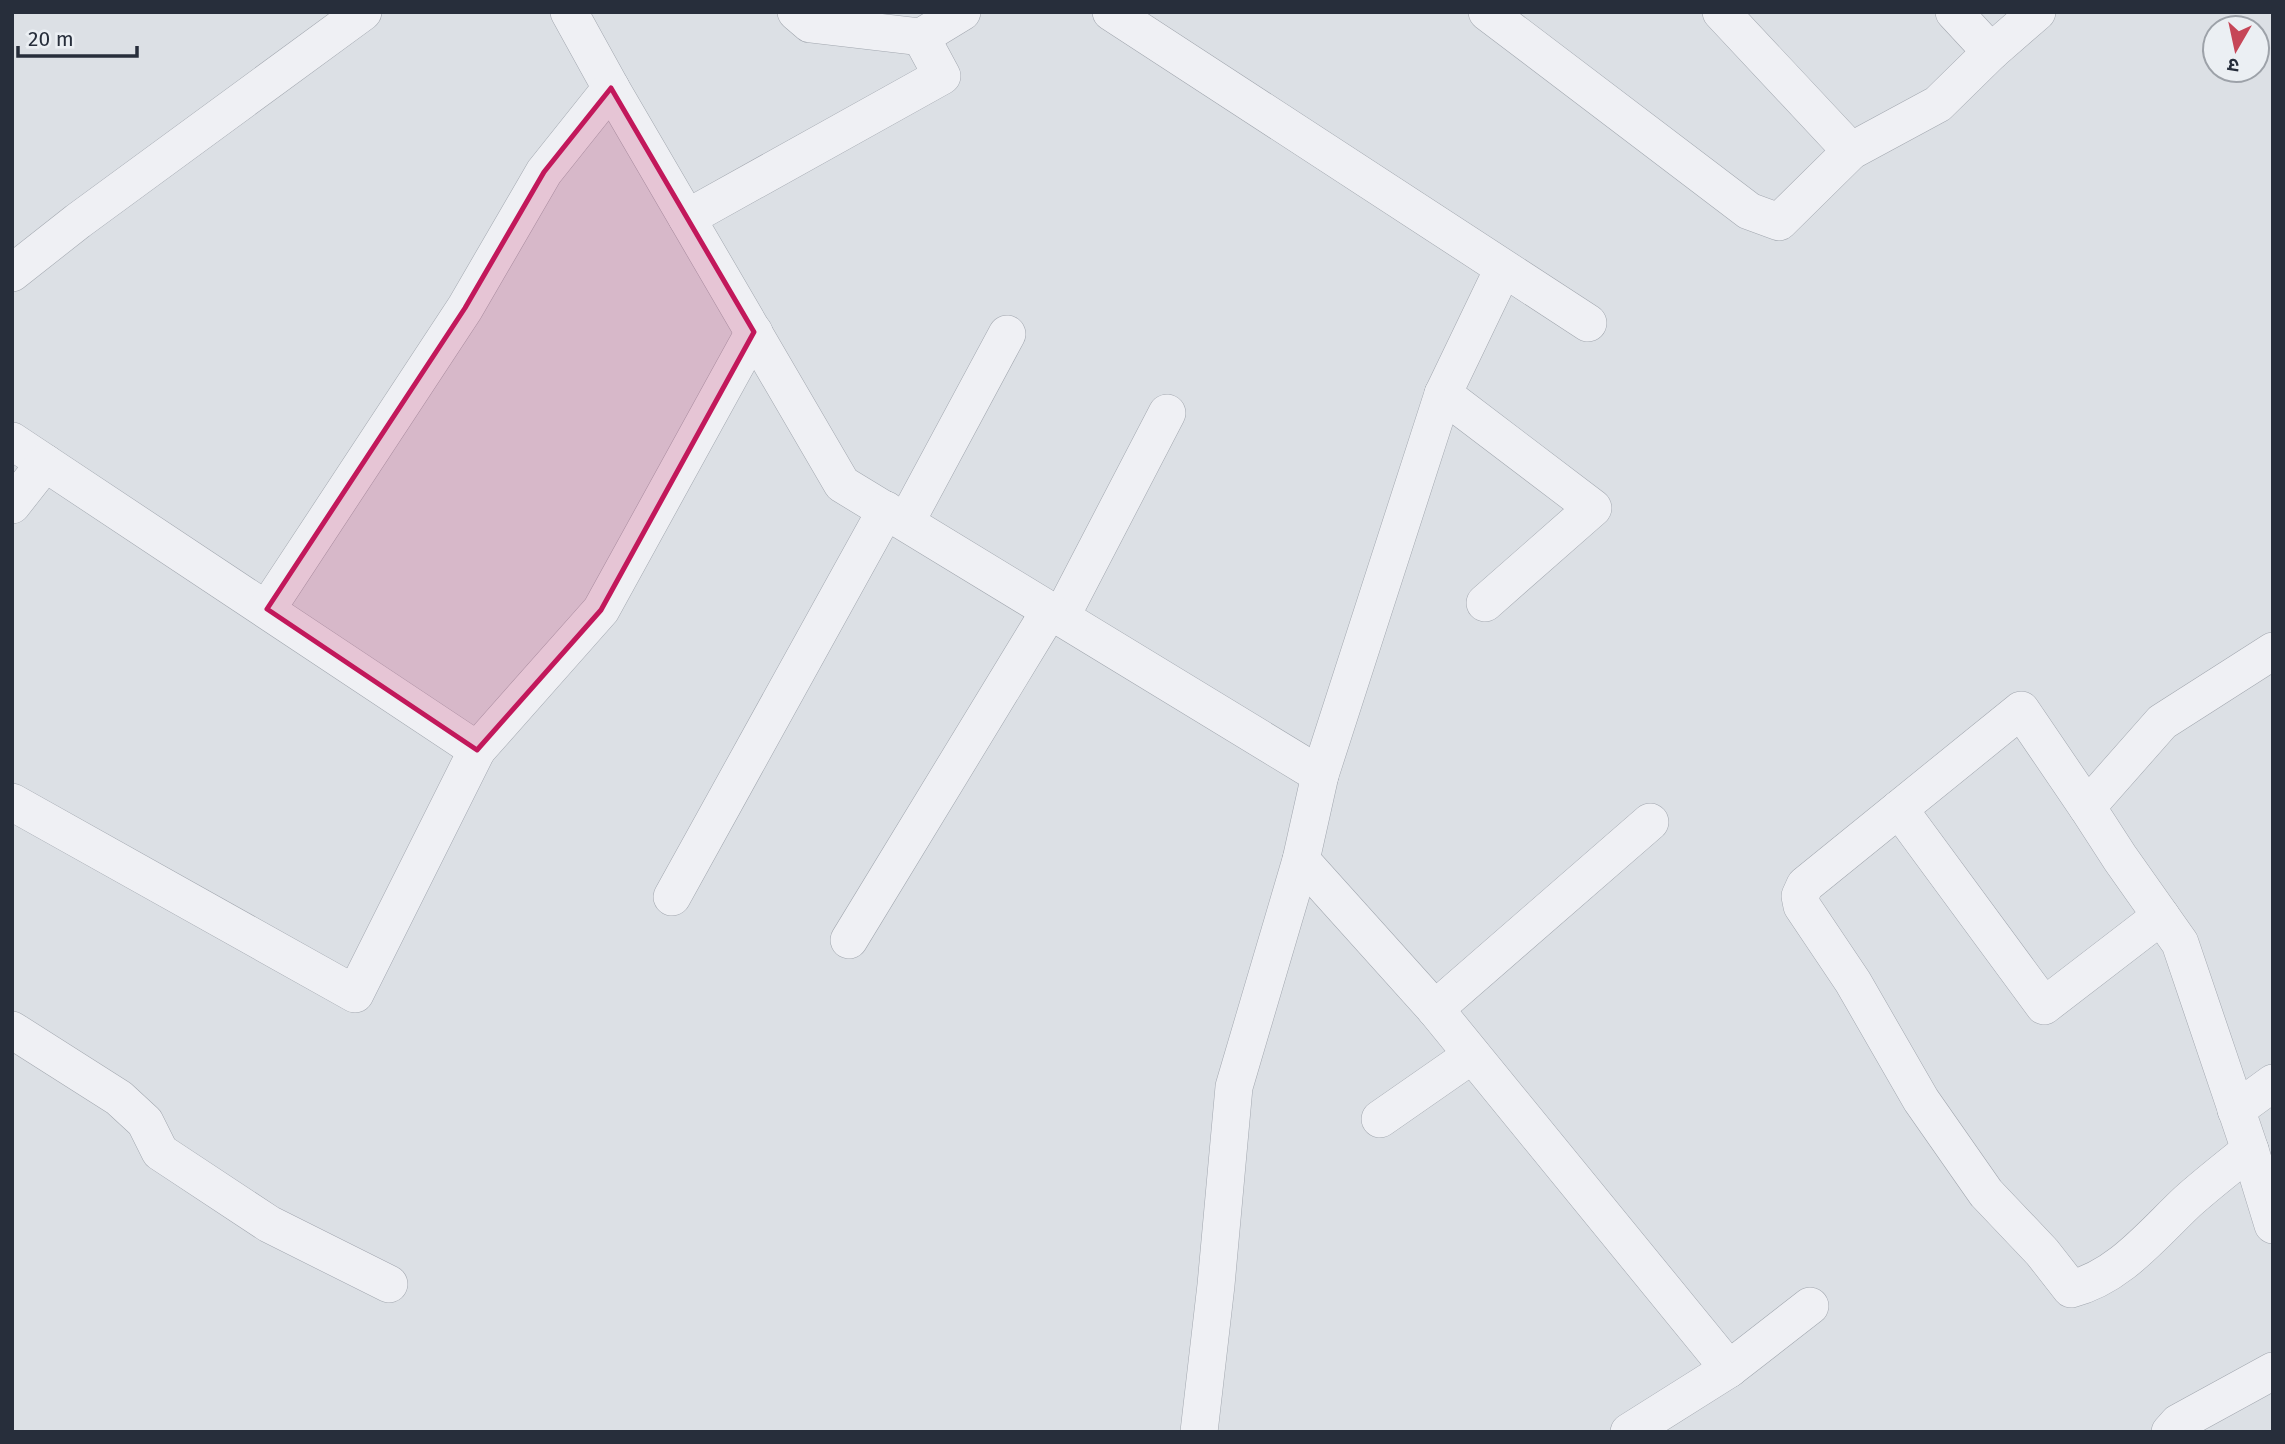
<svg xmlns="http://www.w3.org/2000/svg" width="2285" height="1444" font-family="'Fira Sans','Noto Sans Devanagari',sans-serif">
<rect width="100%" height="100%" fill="#dce0e5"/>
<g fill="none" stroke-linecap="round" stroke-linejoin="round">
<defs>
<g id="street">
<path d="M569 12 611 88 842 484 1320 775 1301 860 1234 1087 1216 1285 1199 1432"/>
<path d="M796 12 810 24 921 37 962 12"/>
<path d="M1111 12 1588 323"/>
<path d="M1487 12 1749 211 1779 222 1851 151 1938 104 1991 52 2037 12"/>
<path d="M1721 12 1851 151"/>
<path d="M1954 12 1991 52"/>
<path d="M687 218 942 76 921 37"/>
<path d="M12 273 78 221 363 12"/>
<path d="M1443 394 1593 508 1485 603"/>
<path d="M12 441 477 750 601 610 754 332"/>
<path d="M12 505 45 463"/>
<path d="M906 522 1007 334"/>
<path d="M267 609 465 308 544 172 611 88"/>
<path d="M1061 617 1167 413"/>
<path d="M2273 651 2162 722 2087 807 2120 858 2180 943 2250 1150 2273 1225"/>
<path d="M1320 775 1443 394 1503 269"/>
<path d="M12 802 355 994 477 750"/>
<path d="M2087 807 2021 710 1805 885 1800 896 1802 906 1853 982 1921 1100 1986 1193 2042 1252 2071 1289C2119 1277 2152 1235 2187 1202 2207 1184 2229 1167 2250 1150"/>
<path d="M1899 809 2044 1006 2161 916"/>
<path d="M1301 860 1435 1009 1729 1369 1810 1306"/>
<path d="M672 897 886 510"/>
<path d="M849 940 1050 610"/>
<path d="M1435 1009 1650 822"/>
<path d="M12 1030 119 1098 145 1122 160 1152 269 1224 389 1284"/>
<path d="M2236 1110 2273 1083"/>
<path d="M1380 1119 1472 1055"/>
<path d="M1629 1432 1729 1369"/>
<path d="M2170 1432 2178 1423 2273 1371"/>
</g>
</defs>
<!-- street casing -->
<use href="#street" stroke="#a2a7af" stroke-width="38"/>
<!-- street -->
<use href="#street" stroke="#eff0f4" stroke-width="37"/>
</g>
<!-- marked area -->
<path fill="#c2185b" fill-opacity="0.2" stroke="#c2185b" stroke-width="5" stroke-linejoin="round" d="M611 88 754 332 601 610 477 750 267 609 465 308 544 172Z"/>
<!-- border -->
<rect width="2285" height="1444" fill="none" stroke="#272e3b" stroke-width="28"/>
<!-- north arrow -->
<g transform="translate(2236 49) rotate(189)"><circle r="33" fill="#ebeff3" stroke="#9da2a9" stroke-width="2"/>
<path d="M0-5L12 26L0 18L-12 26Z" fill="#c64657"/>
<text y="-10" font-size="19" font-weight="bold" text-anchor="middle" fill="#272e3b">उ</text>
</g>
<!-- scale -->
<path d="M18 46v10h119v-10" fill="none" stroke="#272e3b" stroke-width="3.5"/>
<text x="28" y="46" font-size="21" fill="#272e3b" stroke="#ebeff3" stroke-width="5" paint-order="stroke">20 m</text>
</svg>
